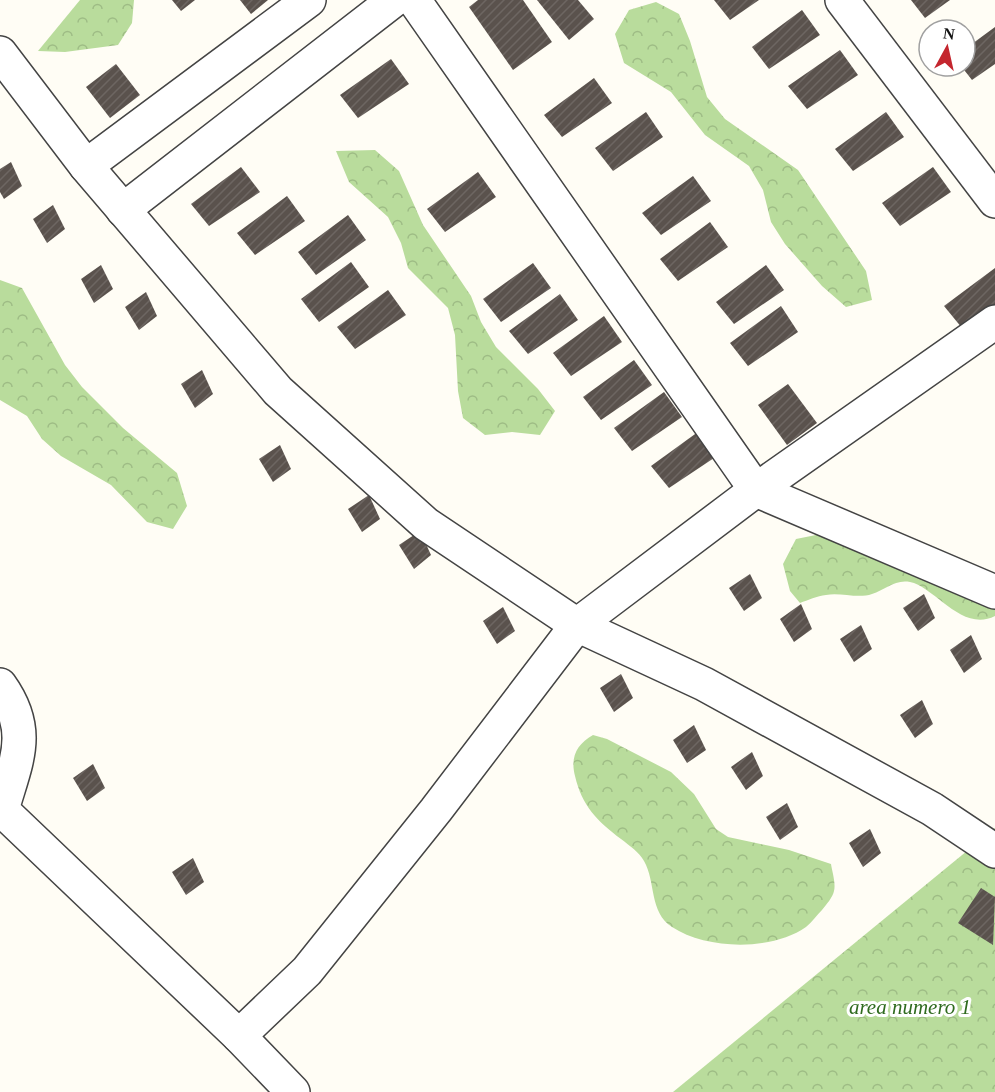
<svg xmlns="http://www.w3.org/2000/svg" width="995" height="1092" font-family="'Times New Roman',serif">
<defs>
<pattern id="forest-crowns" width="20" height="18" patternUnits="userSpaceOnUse" patternTransform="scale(1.5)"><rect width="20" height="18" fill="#b9dc9c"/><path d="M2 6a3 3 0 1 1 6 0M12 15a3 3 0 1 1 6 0" fill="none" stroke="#9ebc85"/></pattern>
<pattern id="building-hatch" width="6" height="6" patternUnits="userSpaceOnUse" patternTransform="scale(1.5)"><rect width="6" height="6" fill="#5a524d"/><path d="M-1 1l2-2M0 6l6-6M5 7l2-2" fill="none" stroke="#6d6662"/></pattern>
</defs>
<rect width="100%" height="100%" fill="#fffdf5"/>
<!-- forest -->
<g fill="url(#forest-crowns)">
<path d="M80 0H134L132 23 118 45 65 52 38 51Z"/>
<path d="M656 2 679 14 690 41 707 97 725 119 798 170 866 271 872 300 846 307 822 286 785 244 771 222 763 190 749 166 705 135 671 92 624 63 615 34 629 10Z"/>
<path d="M375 150 399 171 423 225 471 296 481 322 496 347 538 389 555 411 540 435 512 432 485 435 463 418 458 391 455 335 448 308 408 268 401 243 388 217 349 182 336 151Z"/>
<path d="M0 280 22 288 65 365 82 387 123 428 177 473 187 506 173 529 147 522 111 485 61 456 42 439 27 416 0 400Z"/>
<path d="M826 533 995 605V616C962 633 935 587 910 582 895 579 885 590 872 594 858 599 840 592 826 595 817 596 808 600 800 603L790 591 783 564 796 539Z"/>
<path d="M593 735 607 739 671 772 694 794 716 829 728 837 789 850 831 864C832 871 836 883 834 891 833 897 826 905 822 910 817 915 812 922 806 927 772 951 707 950 672 927 649 912 656 882 644 861 639 852 630 846 621 839 597 821 582 806 575 776 570 757 577 744 593 735Z"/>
<path d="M995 828V1092H673Z"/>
</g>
<!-- building -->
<g fill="url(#building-hatch)">
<path d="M172 0H195L181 11Z"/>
<path d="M240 0H268L251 14Z"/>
<path d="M478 0H523L552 42 513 70 469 7Z"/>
<path d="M537 0H578L594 19 569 40Z"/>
<path d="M714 0H759L730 20Z"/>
<path d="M911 0H950L925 18Z"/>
<path d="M802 10 820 35 769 69 752 47Z"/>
<path d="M995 27V64L972 80 961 66H965V49Z"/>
<path d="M840 50 858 75 807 109 788 86Z"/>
<path d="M391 59 409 84 358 118 340 95Z"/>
<path d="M116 64 140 95 110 118 86 87Z"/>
<path d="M594 78 612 103 562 137 544 115Z"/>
<path d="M646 112 663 137 613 171 595 148Z"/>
<path d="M886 112 904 137 853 171 835 149Z"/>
<path d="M11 162 22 186 4 199 0 192V169Z"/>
<path d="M241 167 260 192 209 226 191 204Z"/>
<path d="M933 167 951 192 900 226 882 203Z"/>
<path d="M478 172 496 197 445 232 427 209Z"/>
<path d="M693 176 711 201 661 235 642 213Z"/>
<path d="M287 196 305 221 255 255 237 233Z"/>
<path d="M53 205 65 229 47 243 33 219Z"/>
<path d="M348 215 366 240 316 275 298 252Z"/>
<path d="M710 222 728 247 678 281 660 259Z"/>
<path d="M351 262 369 287 319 322 301 299Z"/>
<path d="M533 263 551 288 501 322 483 299Z"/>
<path d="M101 265 113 289 94 303 81 279Z"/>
<path d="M766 265 784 290 734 324 716 302Z"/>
<path d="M995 268V306L962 328 944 306Z"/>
<path d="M388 290 406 315 355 349 337 327Z"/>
<path d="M146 292 157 316 139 330 125 307Z"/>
<path d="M560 294 578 320 528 354 509 331Z"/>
<path d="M781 306 798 332 748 366 730 343Z"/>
<path d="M604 316 622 342 571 376 553 353Z"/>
<path d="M634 360 652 385 601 420 583 397Z"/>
<path d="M202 370 213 394 195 408 181 384Z"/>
<path d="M788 384 817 423 787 445 758 405Z"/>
<path d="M664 392 682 417 632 451 614 428Z"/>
<path d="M702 429 720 454 669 488 651 466Z"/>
<path d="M280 445 291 469 273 482 259 459Z"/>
<path d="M369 495 380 519 362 532 348 509Z"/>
<path d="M420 531 431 555 414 569 399 545Z"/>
<path d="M750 574 762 598 744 611 729 588Z"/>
<path d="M924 594 935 618 918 631 903 608Z"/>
<path d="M801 604 812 629 794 642 780 619Z"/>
<path d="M503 607 515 631 497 644 483 621Z"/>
<path d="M861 625 872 649 854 662 840 639Z"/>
<path d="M971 635 982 659 964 673 950 650Z"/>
<path d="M621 674 633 698 614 712 600 688Z"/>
<path d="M922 700 933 724 915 738 900 715Z"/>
<path d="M694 725 706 750 687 763 673 740Z"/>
<path d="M752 752 763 776 746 790 731 767Z"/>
<path d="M93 764 105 788 87 801 73 778Z"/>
<path d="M787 803 798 827 780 840 766 817Z"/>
<path d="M870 829 881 853 863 867 849 843Z"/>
<path d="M193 858 204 882 186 895 172 872Z"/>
<path d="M981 888 995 897 993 945 958 923Z"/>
</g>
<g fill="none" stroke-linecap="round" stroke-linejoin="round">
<defs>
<g id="minor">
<path d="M414 0 756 490 995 592"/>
<path d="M842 0 995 201"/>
<path d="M0 53 86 166 278 391 426 524 577 625 704 684 932 809 995 851"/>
<path d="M86 166 309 0"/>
<path d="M123 210 394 0"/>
<path d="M0 685C33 731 16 761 2 810L239 1036 293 1092"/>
<path d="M239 1036 307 971 436 810 577 625 756 490 995 322"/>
</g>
</defs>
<!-- minor casing -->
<use href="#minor" stroke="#444" stroke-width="36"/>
<!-- minor -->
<use href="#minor" stroke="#fff" stroke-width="33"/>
</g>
<g text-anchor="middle" stroke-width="6" stroke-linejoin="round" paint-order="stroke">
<!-- park labels -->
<g font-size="21" font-style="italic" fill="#2f6b1f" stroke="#fff">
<text x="910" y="1014">area numero 1</text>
</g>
</g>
<!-- north arrow -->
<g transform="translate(947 48) rotate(8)"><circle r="28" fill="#ffffff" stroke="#a0a0a0" stroke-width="1.5"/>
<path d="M0-4.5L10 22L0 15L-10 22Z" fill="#c4262e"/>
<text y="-9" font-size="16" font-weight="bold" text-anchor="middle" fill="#111111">N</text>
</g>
</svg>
